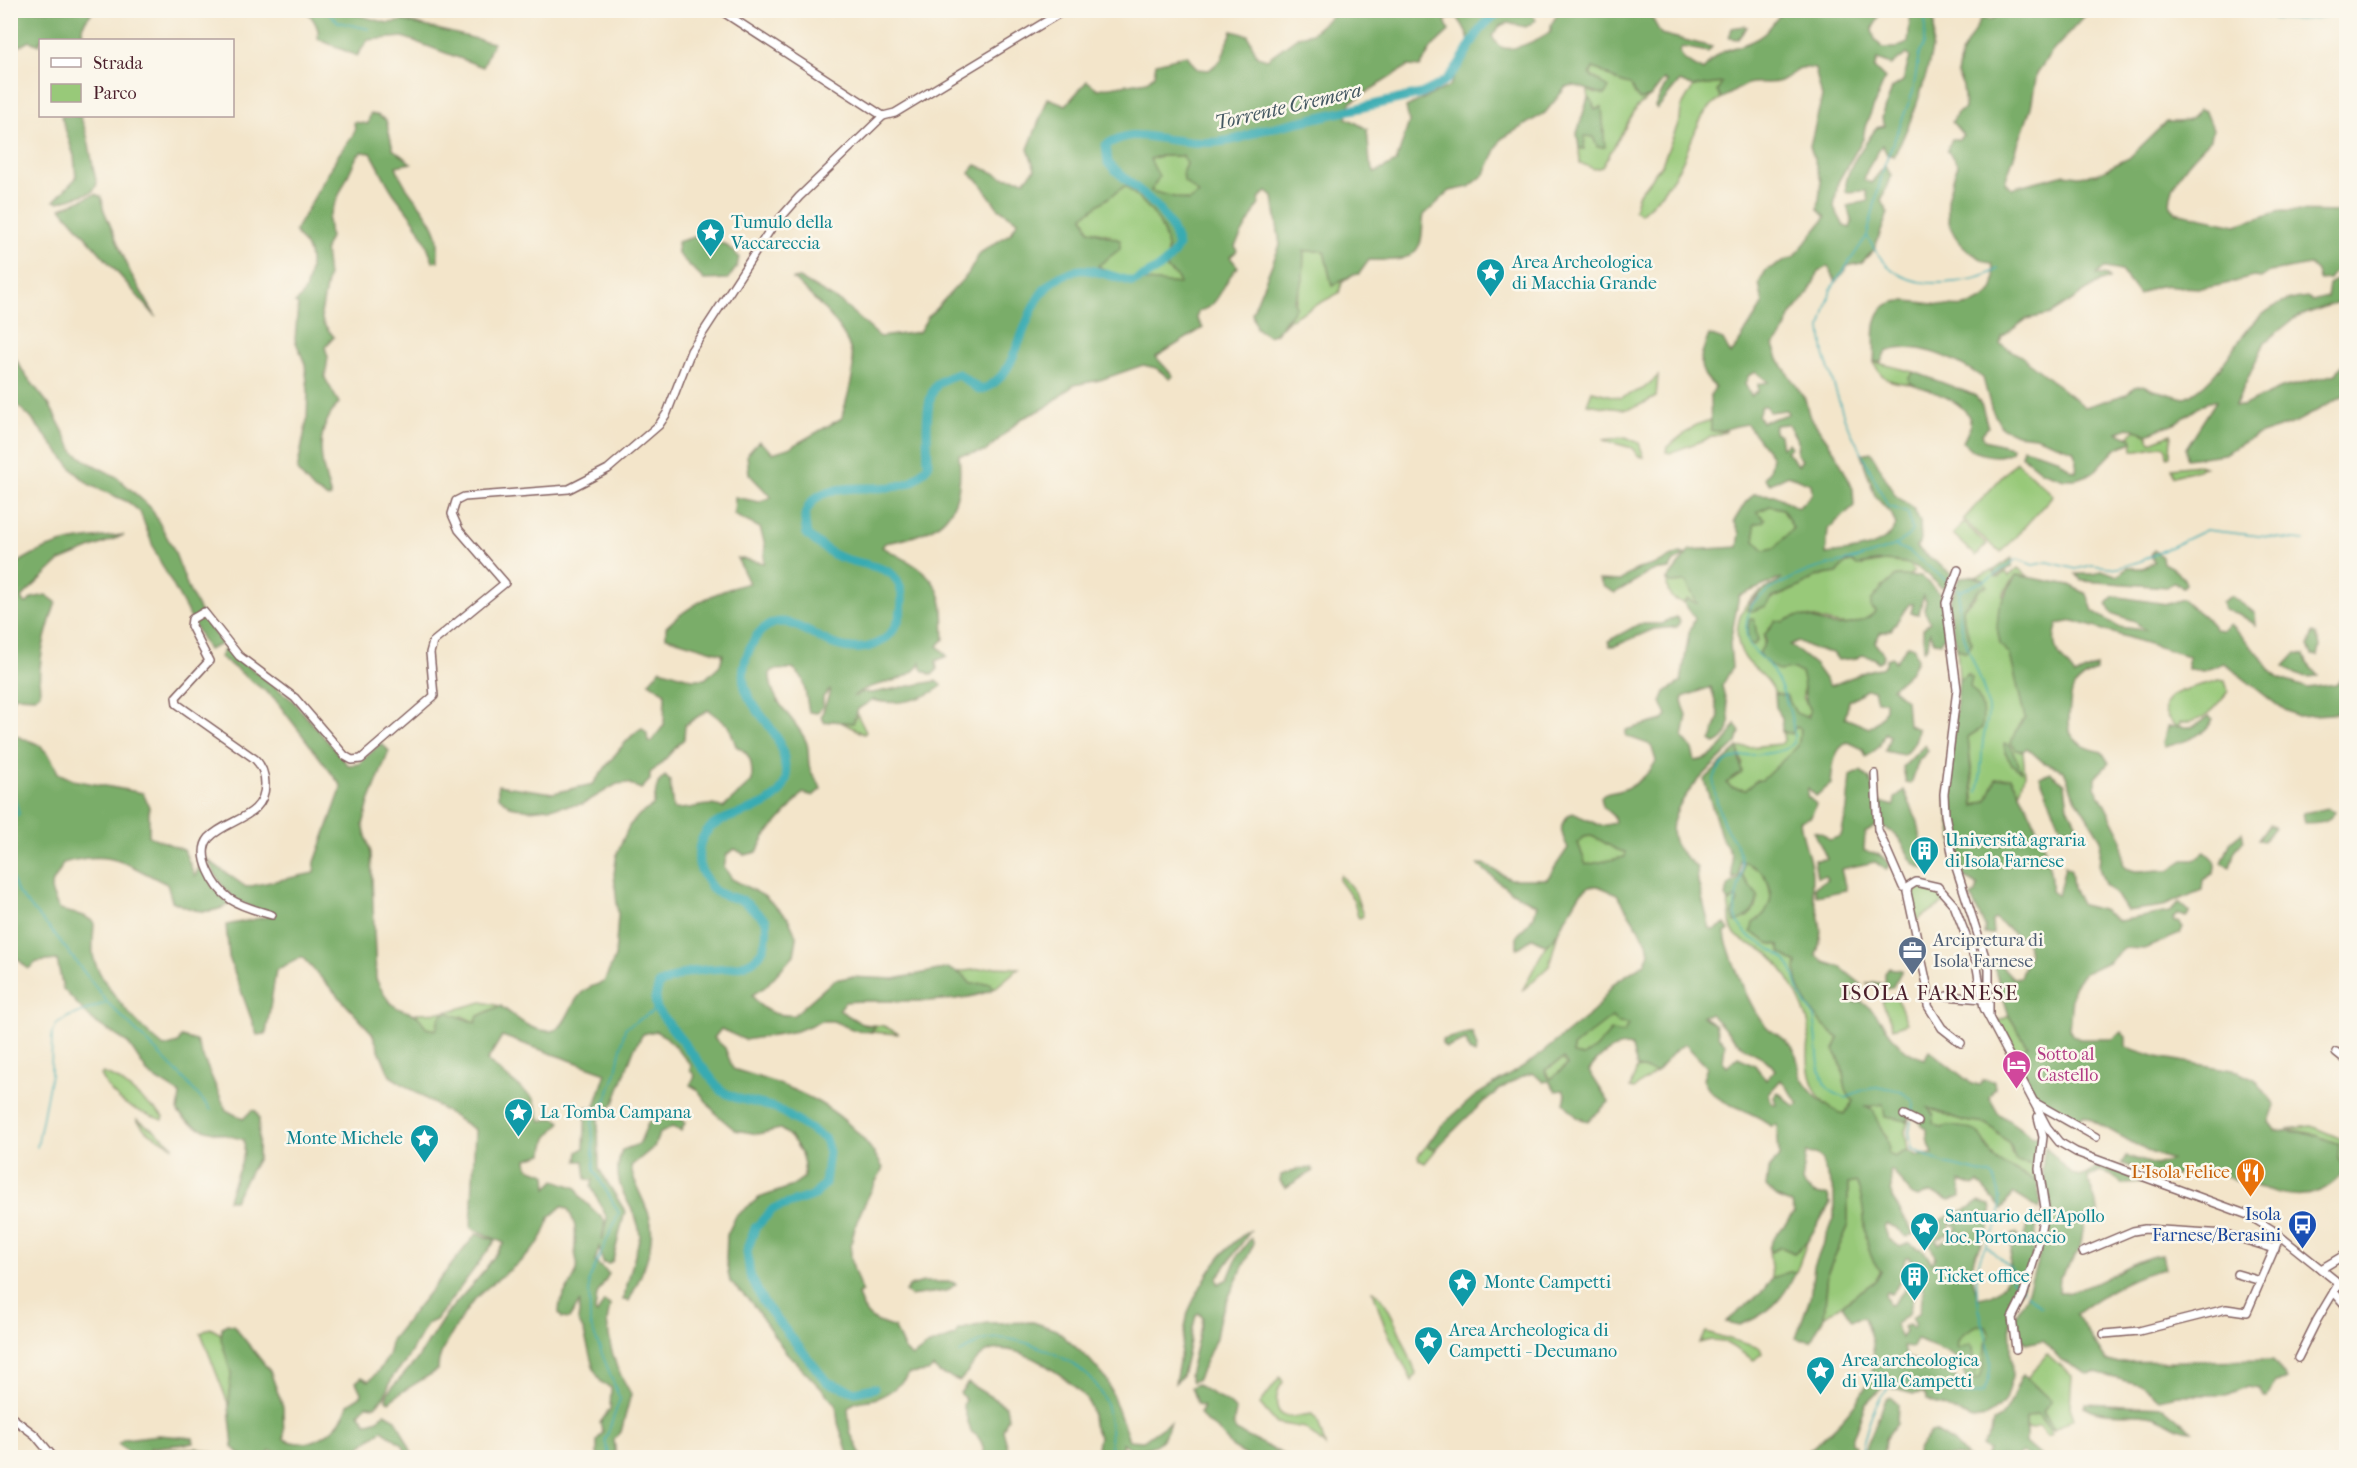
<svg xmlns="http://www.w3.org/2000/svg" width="2357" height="1468" font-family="'IM FELL French Canon',serif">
<rect width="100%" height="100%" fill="#fbf7ec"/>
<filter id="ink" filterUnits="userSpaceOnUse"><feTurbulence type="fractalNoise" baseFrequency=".0167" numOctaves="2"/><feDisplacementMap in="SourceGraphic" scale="12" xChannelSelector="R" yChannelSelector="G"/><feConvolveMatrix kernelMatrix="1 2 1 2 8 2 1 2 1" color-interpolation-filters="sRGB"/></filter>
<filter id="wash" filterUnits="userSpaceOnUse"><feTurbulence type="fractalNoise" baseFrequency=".008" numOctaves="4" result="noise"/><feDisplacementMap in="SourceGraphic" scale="24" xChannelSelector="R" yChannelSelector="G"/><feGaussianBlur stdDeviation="1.35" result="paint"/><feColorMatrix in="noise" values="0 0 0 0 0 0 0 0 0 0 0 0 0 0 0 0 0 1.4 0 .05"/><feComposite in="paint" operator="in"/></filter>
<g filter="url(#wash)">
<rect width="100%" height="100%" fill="#f3e5ca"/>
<!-- green -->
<g fill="#98c979" stroke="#717452" stroke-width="1.5">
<path d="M1593 68C1608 73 1617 84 1632 85L1640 100 1651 96 1637 107 1602 167 1594 169 1580 163 1579 148H1584L1585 136H1593L1601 107 1595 110 1592 101 1588 98V90L1596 94 1600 81 1590 75Z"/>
<path d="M1722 83 1717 92 1722 98C1696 111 1692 147 1678 170 1668 187 1656 201 1641 214L1634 210 1638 195 1662 164 1680 119 1681 108 1693 87Z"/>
<path d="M1160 156H1184L1186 164 1183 171 1199 193 1190 201 1150 191 1154 186 1149 159Z"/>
<path d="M1125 186C1155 211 1171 229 1167 269L1177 277 1180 284 1121 279 1098 266 1110 235 1089 230 1083 215Z"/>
<path d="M1304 251H1324L1332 286 1352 275 1342 283 1339 293 1290 319 1281 328C1299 307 1303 278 1304 251Z"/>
<path d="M1874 362 1914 372 1909 379 1912 384C1893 383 1881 381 1874 362Z"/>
<path d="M1658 376 1656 397C1623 415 1622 409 1587 404L1592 391 1620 398 1643 389Z"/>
<path d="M1711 420V431H1727L1670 453 1666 452 1667 447 1696 425Z"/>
<path d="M2136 430 2147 434 2151 442 2171 434 2170 456 2167 457 2166 447C2156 443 2144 452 2133 450L2131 438 2128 436Z"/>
<path d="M1626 437 1639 443 1644 457 1638 456 1632 448 1603 440Z"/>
<path d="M2016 461 2053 495 2001 553 1963 520Z"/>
<path d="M2198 465 2205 467 2174 476 2172 468Z"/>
<path d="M1770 506 1783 509 1793 528 1775 548 1764 551 1755 541 1754 524 1763 522 1756 512Z"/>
<path d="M1964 523 1987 544 1976 556 1953 534Z"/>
<path d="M1884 561 1910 564 1914 571 1908 576H1896C1889 588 1883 607 1872 615 1841 641 1810 604 1784 622L1775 621 1764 636V646L1801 673 1804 681 1803 697 1810 711 1805 719 1796 713 1786 696 1775 694C1770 677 1754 671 1745 658 1730 635 1738 606 1760 592L1751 601 1747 610 1799 587 1817 576 1837 573 1846 563 1852 562 1858 566Z"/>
<path d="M2018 568 2028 576 2016 575 2003 594 2000 644 2010 654 2025 718 2015 732 2016 750 2023 751 2025 775 2020 792 2011 777 1987 800 1974 806C1975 782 1969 759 1968 736 1968 715 1971 695 1968 674L1959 680 1957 648 1966 652 1972 643 1964 622 1963 608 1976 596 1984 580 1975 577 1994 570 1993 573 1998 577 2006 572 2009 576Z"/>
<path d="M1667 580 1670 583 1686 582 1698 604 1687 599 1684 603C1670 599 1667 595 1667 580Z"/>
<path d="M2219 680 2225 681 2228 691C2217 708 2202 725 2180 722L2179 726H2175C2141 693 2198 687 2219 680Z"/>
<path d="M857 714 866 732 864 734 841 722 853 723Z"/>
<path d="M1796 727 1801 729 1798 746 1762 781 1756 780 1747 790 1732 788 1726 783 1735 776 1742 763 1738 748 1780 744 1784 740 1782 731 1786 734Z"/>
<path d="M1591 836C1604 840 1612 850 1625 852V857L1586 865 1578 843 1583 837Z"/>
<path d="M1744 862 1761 871 1768 882 1772 901 1764 917 1768 943 1779 945 1781 953 1797 963C1805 992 1812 1022 1839 1038L1834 1050C1847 1068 1840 1089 1853 1101L1845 1114C1818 1109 1807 1079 1808 1054 1808 1044 1811 1031 1808 1022 1803 1004 1782 962 1766 952 1756 946 1743 943 1735 934 1728 926 1731 913 1728 903L1736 897 1747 917 1756 908 1758 896 1742 876Z"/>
<path d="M1341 875 1355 892 1363 916 1360 918 1358 917 1354 900 1339 880Z"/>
<path d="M1918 886 1936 889 1949 900 1915 921 1909 890Z"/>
<path d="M1558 932 1549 966 1522 991 1546 945Z"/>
<path d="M995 967 1019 968 995 988 989 983 971 984 964 976 957 972Z"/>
<path d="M1896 995 1907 1023 1893 1028 1882 1001Z"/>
<path d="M482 1002 500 1006 478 1016 476 1023 462 1016 436 1030 425 1028 416 1013 446 1012Z"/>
<path d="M1612 1016 1628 1024 1624 1033 1611 1032 1595 1049 1583 1056 1573 1054V1047Z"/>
<path d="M2009 1016 2028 1047 2015 1053 1996 1022Z"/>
<path d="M862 1024 884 1026 899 1034 871 1032 874 1028Z"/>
<path d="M1563 1059 1567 1065 1551 1079 1545 1070Z"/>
<path d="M1637 1068 1656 1072 1634 1089 1630 1088Z"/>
<path d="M103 1073 117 1079 164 1117 163 1120C137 1112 112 1102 101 1075Z"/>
<path d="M1883 1104 1890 1116 1908 1121 1905 1131 1908 1150 1894 1157 1887 1153V1135L1876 1122 1874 1111 1866 1106Z"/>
<path d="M1928 1108 1964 1121 1987 1124 2009 1143 2012 1155 2037 1166V1181C2025 1176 2009 1168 1996 1160 1988 1154 1988 1142 1981 1136 1971 1127 1953 1125 1941 1128L1933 1123Z"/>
<path d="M136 1119 156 1131 174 1147 146 1131Z"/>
<path d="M2311 1126 2344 1140 2346 1169 2338 1158V1144L2309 1133 2286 1129Z"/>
<path d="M1443 1141 1425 1163 1419 1160 1418 1156 1428 1144 1429 1148 1435 1149Z"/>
<path d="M1856 1182 1862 1194 1881 1270 1875 1281 1824 1317 1828 1271 1848 1227V1184Z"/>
<path d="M1807 1242 1796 1272 1772 1278 1769 1249 1772 1252 1781 1247 1794 1253Z"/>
<path d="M1373 1291C1388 1295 1409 1357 1416 1373L1412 1381 1385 1327Z"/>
<path d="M1978 1325 1986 1327 1990 1335C1982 1343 1986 1349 1986 1359 1986 1365 1983 1372 1980 1378L1975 1380 1973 1347 1957 1349C1956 1335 1967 1331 1978 1325Z"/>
<path d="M210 1328 221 1334 231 1373 229 1406 201 1333Z"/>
<path d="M1706 1332 1760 1348 1762 1353 1754 1360 1723 1341 1711 1340 1699 1343Z"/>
<path d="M2047 1354 2072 1376 2070 1406 2074 1418 2054 1430 2043 1410 2051 1401 2027 1378Z"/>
<path d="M1280 1377 1283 1382C1275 1393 1271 1417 1292 1417 1298 1417 1305 1414 1312 1414L1318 1421 1325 1446 1305 1428 1276 1423 1260 1404Z"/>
<path d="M2038 1414 2052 1434 2047 1436 2039 1426 2029 1429 2026 1426V1418Z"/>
</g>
<!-- forest -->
<g fill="#7aad69" stroke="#62664a" stroke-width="1.5" fill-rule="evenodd">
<path d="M10 11 11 10 93 11C85 22 77 27 86 40H40V45L29 41 11 51Z"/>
<path d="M306 11H342L388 23 404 21 493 43 483 67 403 37 368 40 357 56 318 39C320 28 313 18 306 11Z"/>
<path d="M1337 11H1530L1536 20 1526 27 1508 23 1500 26 1492 36C1494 40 1497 45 1501 47 1513 53 1541 38 1551 31V25L1559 11H1648L1661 34 1712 47 1708 52 1682 47 1680 52 1683 59 1703 71C1723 42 1732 53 1758 38 1769 32 1775 19 1783 11H1881L1872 30 1875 40 1883 48H1896L1908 43 1911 11H1934C1938 53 1914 118 1894 156L1887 154 1882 145 1867 170 1864 180 1871 183 1885 166 1891 175 1881 201 1888 213 1874 250 1861 263 1848 266 1836 282 1828 266 1819 271 1808 294 1791 315 1781 338 1773 345 1778 359 1805 399 1809 415 1835 452 1853 489 1854 506 1828 529 1826 554C1849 551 1885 550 1896 525L1892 515 1875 496 1861 454 1871 452 1895 495 1914 509 1920 522 1921 541 1916 547 1952 574 1949 585 1941 587C1935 583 1932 578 1927 574 1908 558 1879 559 1857 566L1852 562 1846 563 1837 573 1817 576 1799 587 1772 598 1766 606 1752 611 1747 610 1760 592 1777 583 1782 578 1739 596 1730 643 1732 668 1722 686C1727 706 1739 733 1715 744L1711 741 1719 716 1711 687 1683 697 1682 702 1687 715 1683 738 1692 749 1695 761C1715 759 1728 741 1735 724L1740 732 1737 743C1714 766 1659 807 1675 844 1680 854 1690 860 1697 868L1698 882 1710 929 1714 930 1725 924 1729 930 1725 933 1726 940C1734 965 1749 1009 1767 1027 1775 1035 1785 1037 1792 1047 1800 1057 1796 1067 1801 1077 1809 1092 1829 1111 1845 1114L1853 1101C1840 1088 1848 1069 1834 1050L1839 1038C1819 1026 1791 989 1797 963L1781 953 1779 945 1768 943 1751 932 1753 923C1772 912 1777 890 1762 873 1757 867 1747 863 1740 860L1739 876 1733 879 1731 855 1721 836 1704 780 1738 748 1742 773 1726 783 1732 788 1746 790 1756 780H1762L1798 746 1801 729 1796 727 1791 734 1782 731V718L1776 708 1775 694 1786 695 1796 713 1808 718 1810 711C1802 695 1806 688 1801 673L1794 669 1779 671 1765 662 1759 653 1766 641 1764 636 1775 620 1784 622C1802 609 1814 622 1832 625 1847 627 1867 621 1876 611L1871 608V601L1882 588 1896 576H1921L1945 599 1947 637 1942 638 1941 643 1934 642 1930 631 1928 645 1924 650 1923 629 1930 622 1924 610 1926 601 1923 596 1919 614 1911 613 1913 604H1909L1891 630 1880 633 1875 643 1884 655 1882 660 1878 662 1874 658 1862 655 1858 658 1838 660 1833 653 1816 650 1798 641 1790 645 1815 665 1830 686C1843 682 1871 667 1881 668L1886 664V659L1893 657 1895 662 1908 645 1914 647 1917 660 1910 672 1892 688 1906 700 1908 725 1918 729C1917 740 1913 748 1903 755L1885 751 1890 736 1885 733 1879 747 1866 757 1863 749 1848 742C1832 750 1833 768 1831 784L1816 796 1808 788 1807 796 1816 804 1811 817 1800 821C1802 838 1808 851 1811 867 1813 873 1811 880 1812 886 1816 915 1827 925 1816 955L1824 962 1840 967 1861 984V988L1852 987 1856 1003 1861 1001C1888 1019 1890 1050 1925 1059L1929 1050 1972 1084 1980 1085 1983 1080 1994 1081 1995 1088 1989 1097 1998 1113 2033 1137 2040 1135 2037 1166 2016 1161 2009 1143 1987 1124 1964 1121 1928 1108 1934 1116 1933 1123 1941 1128C1954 1124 1970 1125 1981 1136 1987 1143 1988 1154 1996 1160 2009 1168 2025 1176 2037 1181L2041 1203 2039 1209 2013 1193 2002 1209 1978 1182 1974 1186 1960 1181 1961 1197 1949 1200C1937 1194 1930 1190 1918 1197L1912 1195 1892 1170 1890 1172 1892 1198 1914 1234 1906 1237 1897 1228 1887 1224 1884 1226 1888 1238 1900 1247 1909 1243 1924 1251 1932 1263 1935 1257C1931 1246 1926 1237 1934 1226L1944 1228 1943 1224 1938 1222C1952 1212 1967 1212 1979 1202L1990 1205C1997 1231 1973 1245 1972 1269 1971 1277 1976 1289 1978 1298 2015 1293 2008 1265 2013 1234H2017L2021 1244 2029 1223 2035 1220 2037 1224 2032 1260 2010 1317 2012 1377 2004 1403 1986 1417 1973 1419 1927 1400 1924 1393 1913 1394 1884 1386 1865 1405 1851 1443 1855 1445 1854 1457H1801C1830 1433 1879 1392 1873 1348 1872 1338 1867 1327 1864 1317L1852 1320 1842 1305 1875 1281 1881 1271C1859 1251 1869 1208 1856 1182L1848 1184V1227L1828 1271 1824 1317 1811 1341 1798 1339 1796 1337 1810 1298 1814 1267 1834 1216V1192L1821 1159 1815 1154 1806 1153 1802 1182C1809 1192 1815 1196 1828 1195L1830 1204 1807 1242 1794 1253 1781 1247 1771 1252 1769 1249 1771 1242 1794 1213 1792 1204 1777 1197 1766 1187 1768 1171 1779 1156 1777 1125 1771 1126C1751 1107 1713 1107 1703 1079L1707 1067 1685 1044 1676 1050 1656 1072 1637 1068 1632 1047C1614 1043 1598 1057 1589 1071L1609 1102 1588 1121 1578 1118 1564 1103 1566 1095 1563 1090 1556 1091 1549 1081 1543 1082 1533 1073C1493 1085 1464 1122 1435 1149L1429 1148 1428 1144 1440 1127 1475 1096 1532 1061 1594 1011 1614 983 1645 963 1649 953 1647 942 1617 894 1598 886H1590L1580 894 1553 940 1546 945 1533 938 1517 949V936L1534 916 1537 905 1510 891 1478 865 1484 864 1510 879H1547L1568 848C1561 834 1556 822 1573 813L1601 826 1615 823 1614 817 1603 807 1601 797C1606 792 1612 793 1619 791 1635 787 1649 774 1656 761L1651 745 1626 736V730L1663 720 1667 716 1661 702 1665 692 1681 682 1689 633 1695 618 1684 603 1687 599 1697 603 1686 582 1670 583 1667 580 1690 550 1738 547 1740 533 1734 521 1745 503 1754 494 1775 495 1798 508 1812 494 1811 484 1788 475 1770 484 1764 478 1769 472 1772 457 1747 424C1732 425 1727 432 1711 431L1710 397 1715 387C1695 370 1699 357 1709 335L1723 340 1731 355 1763 304 1759 283 1766 270 1794 257 1826 217 1818 209 1821 181 1810 146 1822 97 1815 69C1792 64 1797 74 1781 81 1771 85 1757 81 1747 84 1739 87 1731 95 1722 98L1717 92 1722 83 1693 87 1680 81 1657 109 1655 106 1667 82 1664 79 1651 96 1640 100 1634 93 1631 85C1617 84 1609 73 1593 68L1590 75 1609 88 1605 95 1573 85 1566 87 1545 113 1501 139 1485 174 1469 187 1450 191 1424 215C1422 224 1423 236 1420 244 1411 264 1387 260 1369 260L1359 274 1352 275 1332 286 1324 251H1304L1303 281 1294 301 1296 307 1275 334 1268 336 1256 328 1252 313 1280 245 1273 197 1267 192 1260 197 1259 204 1235 246 1237 251 1230 257 1238 267C1222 280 1222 306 1199 311L1196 317 1203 328 1156 357 1173 376 1170 379 1156 368 1143 365 1100 380 1074 385 1045 408 1021 419 985 452 959 455C965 515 941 534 885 543L882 547C910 562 940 573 943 611 944 620 943 629 944 639L938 646 947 656 936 661 937 670 932 675 922 670 921 662C907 687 872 679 853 697L862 692 872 693 936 681 942 686C922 701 896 706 872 700L858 709 853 723 832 721 825 723 821 717 831 689 823 697V706L817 713 809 712 803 679 794 669 774 670 770 673C769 702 794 716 806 741 810 749 807 759 810 769 812 776 819 780 821 789L813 796 803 793 764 838 757 852 745 855 735 849 727 854 724 867 732 879 764 896 788 918 797 938 794 955 765 987 752 995C762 1012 776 1016 794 1015L834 980 850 977 894 979 948 968 964 976 971 984 989 983 995 988C960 1008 886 998 845 1002L839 1010 862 1024 874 1027 871 1032 854 1030 833 1021H821L797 1031 745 1040 721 1029 714 1038 725 1048 733 1069C796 1088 850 1107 883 1168 870 1194 849 1226 851 1256 852 1268 858 1281 862 1292L858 1294C865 1319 871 1320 895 1328L904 1349 912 1357 927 1346 955 1336 958 1330 987 1323 1033 1322 1056 1330 1089 1359 1107 1380 1129 1440 1143 1441 1170 1422C1164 1444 1155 1447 1134 1451L1122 1443 1123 1454 1121 1457H1106L1103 1451 1097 1447 1099 1436C1088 1423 1096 1415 1088 1402 1074 1380 1022 1344 993 1350 979 1352 969 1371 960 1381L939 1373 933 1367 928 1372 909 1374C901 1384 888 1395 874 1399 863 1402 856 1399 848 1408L850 1432 862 1457H849L838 1423 836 1404 785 1351 751 1302 730 1282 726 1260 727 1235 736 1216 759 1198 790 1187 803 1178C808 1160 796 1138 780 1129L758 1134 735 1130 716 1114 697 1089 690 1085 695 1076 690 1070 691 1065 666 1037 655 1031 643 1034 634 1049 614 1103 598 1120 599 1169 625 1211 613 1260 609 1264 603 1263 599 1247 595 1262 609 1274 597 1294 595 1312 597 1314 604 1301 610 1305 607 1322 611 1348 617 1368 631 1394 621 1432 614 1439 616 1457H600L597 1454V1440L603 1432 600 1423 610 1409 611 1388 601 1382 593 1367 584 1332 578 1321 580 1302 569 1319 562 1318 559 1313C558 1295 573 1286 577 1270 579 1263 575 1257 575 1251 575 1230 578 1229 568 1209L562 1206 549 1218C543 1255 503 1271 479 1295 467 1306 459 1323 450 1337 443 1349 438 1356 438 1370L403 1391 389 1402 386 1399 388 1392 416 1361 447 1313 480 1276 504 1243 471 1228 475 1130 390 1076 372 1033 302 957 276 970 266 1034 257 1035 229 957 226 925 271 916C235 900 225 898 208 860L246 887 314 873 315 862 342 787 274 698 220 657 225 648 292 700 348 765 359 764 381 743 389 751 369 802 363 825 371 853 376 979C381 988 384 997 392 1004 407 1016 416 1007 426 1028L436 1030 439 1018 446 1012 476 1023 478 1016 500 1006C510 1012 521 1023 531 1027 567 1041 563 1015 579 996 585 988 595 985 604 982L615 957 618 915 614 874 617 853 629 826 640 814 653 806 658 783 665 776 670 781 673 809C691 811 707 800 723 808L752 781C752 763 752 754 736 746L729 726 708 710 685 725 684 739C671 751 664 763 650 773V780L641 789 628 783 617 784 583 804 530 810 510 806 498 796V785L553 793 593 784C604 770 626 737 642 728L647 733 648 742H651L664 725 665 693 649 682 661 669 692 679H705L720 665 723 654 666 637V627C689 605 719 590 749 583L737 558 764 563 765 545 760 528 734 515 735 497 759 502 771 497 749 474 747 455 759 441 773 453 791 447 842 418C845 402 854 381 853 364 851 329 817 302 793 279L799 278 842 303 880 337 919 332 928 317 968 274 980 253 1011 233 1018 221 998 208 978 180 969 173 976 165 1003 177 1025 180 1035 169 1028 149 1048 98 1066 105 1087 81 1098 89 1147 81 1154 75 1156 63 1187 55 1197 69 1209 70 1221 60 1232 31 1248 35 1257 56 1267 59 1299 36 1312 33ZM1457 17C1482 50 1462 53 1450 86L1406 107 1409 122 1396 162 1375 173 1370 163 1367 129 1347 118 1351 102 1408 66 1420 67 1432 47 1449 31 1445 20ZM1907 54 1910 57 1903 81 1892 88 1882 118 1885 126 1876 128C1865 146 1843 169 1846 192L1866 191 1868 201 1847 206 1852 222 1850 228 1844 226 1834 207 1838 182 1863 139 1865 127 1885 79 1874 68 1877 60 1891 65ZM1160 156H1183L1186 164 1183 171 1184 181 1199 194 1189 201 1151 191 1159 177 1150 159ZM1125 186C1155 211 1171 229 1167 269L1177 277 1180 284 1121 279 1098 266 1120 249V240L1089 230 1083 216ZM1756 372 1768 382 1758 384V391L1751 396 1745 384 1749 375ZM1761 406H1766L1769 412 1786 410 1788 414 1762 422 1758 416ZM1788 424 1798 441 1797 454 1802 460 1798 465 1786 451 1791 447 1788 443 1782 448 1780 435 1774 433 1775 425ZM1770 506 1783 509 1793 528 1775 548 1764 550 1755 541 1754 524 1763 522 1765 519 1757 512ZM1866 690H1874L1877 701H1885C1886 715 1880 720 1869 728L1845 718 1849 701ZM1591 836C1604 840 1612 850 1625 852V857L1586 865 1578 843 1583 837ZM1710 1014C1720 1023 1728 1033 1737 1042 1749 1053 1766 1055 1775 1070L1766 1080 1755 1065 1738 1057 1727 1067 1723 1062 1725 1044 1719 1037 1715 1024 1702 1016ZM1612 1017 1617 1023 1628 1024 1624 1033 1611 1031 1595 1049 1583 1056 1573 1054V1047ZM502 1036 606 1073 594 1109 586 1107 584 1148 578 1152 577 1161H584L586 1179 593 1180 591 1186 607 1218 602 1240 605 1221 581 1198 577 1188 555 1180 547 1188 546 1174 528 1168 527 1159 543 1154 547 1138 561 1122 555 1118 541 1121 534 1099 487 1061ZM1563 1059 1567 1065 1551 1079 1547 1076 1545 1070ZM1781 1080 1799 1104 1795 1107 1778 1092 1774 1097 1776 1105 1771 1103 1769 1093ZM1883 1104 1885 1117 1908 1121 1910 1114 1915 1113V1119L1927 1129V1139L1933 1154 1918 1156 1908 1150 1894 1157 1888 1154C1892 1135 1877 1129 1874 1111L1866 1107ZM1950 1222 1957 1227C1954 1239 1947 1237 1939 1244L1936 1239 1950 1233ZM1906 1257H1909C1921 1276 1905 1289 1893 1304L1889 1305 1885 1294 1887 1292 1891 1294C1904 1282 1900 1271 1906 1257ZM1921 1285 1924 1290 1919 1313 1912 1318 1915 1323 1913 1328 1909 1324 1903 1327 1905 1331 1901 1337 1895 1325 1909 1314 1913 1297ZM1978 1325 1986 1327 1990 1335C1982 1344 1986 1363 1980 1378L1976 1380 1973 1347 1970 1344 1958 1349C1955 1336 1967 1331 1978 1325ZM1917 1340C1943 1351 1964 1353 1966 1384L1961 1383 1951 1373 1905 1357 1903 1346 1913 1347Z"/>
<path d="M2004 11H2089L2052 52 2037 73 2031 107 2005 182 2011 188 2065 174 2078 176 2096 174 2129 158 2166 122C2179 122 2192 124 2198 110L2206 112 2213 129 2211 139C2193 157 2169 180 2170 207L2175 212 2236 225 2280 211 2346 212V265L2339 266 2329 279 2319 280 2317 272 2310 265 2270 272 2261 278 2254 277C2236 281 2216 288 2198 288 2173 288 2163 279 2139 295L2121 271 2105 268 2096 274 2107 276 2109 279 2101 281 2051 314 2027 319 2002 337 2000 344 2021 356 2085 407 2127 394 2134 387 2144 385 2154 390 2184 398C2236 375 2238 302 2308 297L2312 301 2327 297 2329 284 2338 279H2346V299L2295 318 2265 342 2235 406H2242L2282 388 2336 374 2346 359V395L2294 423 2255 436 2224 454 2187 459 2186 448 2216 401H2208L2179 421 2147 434 2128 427 2118 432 2131 438 2132 442 2117 448 2093 473 2076 479H2064L2041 471 2021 455 2023 448 2057 458 2071 470 2076 471 2077 460 2073 450 2035 436 2016 434 2001 427 1991 408 1983 378C1958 360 1917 340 1886 352L1881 362H1874C1876 346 1870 321 1883 308 1906 286 1961 325 1989 294 1997 285 1995 275 1992 264 1943 243 1939 211 1958 165L1947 150 1952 139H1959L1963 135 1952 122 1957 113 1965 109 1963 86 1957 74 1961 54 1981 19H1992Z"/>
<path d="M1743 26 1747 27 1738 39 1729 38 1732 28Z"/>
<path d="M1588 98 1592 101 1595 110 1602 107 1605 147H1597L1593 137 1585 136 1584 149 1579 148 1577 133Z"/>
<path d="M370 114 377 115 386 120 393 149 411 163 396 166C404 192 427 207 436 232 440 242 437 251 438 261L433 262C422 230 417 223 397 198 386 185 380 167 371 153L362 152 357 156 328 219 330 237 325 249 328 277 321 314 323 323 334 337 325 347 328 357 325 378 339 403C312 434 321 462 331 497L328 498 314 490 297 471 307 420 308 390 305 364 295 340 298 305 295 303C308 295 312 266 309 253 307 245 298 238 295 231L339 154 353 135 355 130 354 122 368 124Z"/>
<path d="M61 116H80C91 140 90 158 97 184L92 192 59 202 54 201 76 178 74 156Z"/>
<path d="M95 194 102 197 103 208 131 274 156 317 61 208Z"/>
<path d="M701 235 726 245 739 257 737 267 728 279 704 280 678 254 677 242Z"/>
<path d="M10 349 24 373 50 406 74 452 90 463 117 477 151 508 173 548 189 590 203 617 222 644 208 650 156 554 140 512 128 502 90 485 74 471 30 417 15 403 11 394Z"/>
<path d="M1914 372 1975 395 1982 406 1988 427 1982 434 1984 440 2012 447 2011 452C1997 460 1974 455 1963 442 1965 437 1970 429 1970 424 1971 402 1928 390 1912 384L1908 379Z"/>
<path d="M124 535 60 561 21 598 23 602 27 603 32 598 46 595 56 602C46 632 37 661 40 693L35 697 16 696 11 700V568C46 541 81 539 124 535Z"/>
<path d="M2154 550 2162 557 2163 563C2173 568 2183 573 2186 584L2183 587 2174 582 2167 587 2082 581 2076 574H2094L2102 570 2118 576 2127 568H2143L2154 562 2151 555Z"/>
<path d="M1681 553 1686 555 1674 562 1670 569 1652 571 1615 593 1604 587 1599 580 1621 581C1640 564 1638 571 1659 563 1667 560 1672 555 1681 553Z"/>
<path d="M2012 558V566L1995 577 1994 570Z"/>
<path d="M2016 575 2070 585 2087 594 2093 611 2118 627 2145 630 2134 621 2111 613 2107 604 2113 596 2167 604 2183 599C2193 610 2208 616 2215 629L2222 630 2230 624 2259 654 2270 671 2280 679 2308 688 2336 684 2346 673V713L2298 716 2281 708 2224 663 2203 671 2188 669V656L2074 621 2058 624C2048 649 2061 656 2075 676L2096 666V671C2086 675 2080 680 2074 687 2070 694 2067 726 2071 734 2078 746 2090 749 2102 752L2109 763 2095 778V786L2122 838 2123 863 2126 868 2135 871 2169 870 2184 860H2194L2205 852C2214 859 2217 862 2214 873L2203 880 2202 890 2164 906 2127 911 2118 897 2105 885 2099 868 2101 839 2073 794 2064 770 2043 762 2027 748 2023 751 2016 750 2011 743 2015 732 2025 718 2010 655 2000 644 1997 627 1999 606Z"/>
<path d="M1970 576 1984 580 1987 586 1980 589 1963 608 1964 622 1972 643 1966 652 1957 648 1948 606 1960 577Z"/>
<path d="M2231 596 2255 613 2256 625 2239 614 2224 610 2222 602Z"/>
<path d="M1676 617 1680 621 1677 627 1654 629 1615 646H1610L1608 641 1639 624H1662Z"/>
<path d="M1750 618 1754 619C1756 626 1756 633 1758 640L1754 645 1749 643 1747 631Z"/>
<path d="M2313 633 2316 634 2320 646 2318 656 2312 655 2308 647Z"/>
<path d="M2295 654 2304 655 2307 663 2318 676C2304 678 2295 676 2284 666Z"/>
<path d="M1968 674 1972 678 1970 687C1982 697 1984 713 1982 728L1968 737 1974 806 1987 800 1996 779 2011 777C2028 805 2054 858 2051 891L2058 896 2065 866 2071 870 2073 888 2082 905 2102 910 2119 921 2169 912 2180 903 2190 912 2186 917 2178 914 2173 918 2174 922H2179L2183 927 2180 934 2144 949 2125 948 2108 962 2085 973 2073 986 2069 1029 2073 1036 2080 1039H2113L2121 1032 2126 1037V1047L2157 1057 2238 1071 2255 1079 2275 1105 2269 1122 2275 1130 2309 1133 2339 1144 2338 1158 2346 1169C2308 1220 2263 1183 2213 1174 2201 1172 2190 1177 2176 1174L2169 1178 2122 1164 2126 1156 2156 1165 2171 1160 2147 1151 2083 1115 2076 1124 2035 1098 2015 1053 2028 1046 2009 1016 1992 961H1997L2013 978 2020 977 2029 954 2027 943 1995 919 1992 921 1993 934H1984L1985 927 1971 897 1976 893 1978 886 1964 876 1956 858 1946 800 1959 680Z"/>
<path d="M2209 716 2213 719C2206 736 2181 743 2164 747L2163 743 2167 727C2189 724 2188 734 2209 716Z"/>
<path d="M10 729C17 740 30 739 39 745 49 753 54 762 58 773L73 780 143 793 149 807V836L184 850 195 876 201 863 213 887 230 904C209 916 194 912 172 901L167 884C123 863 113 849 63 863 54 888 43 880 60 910L84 916 94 922C94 933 91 949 94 959 101 985 142 1030 164 1047L178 1043 181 1037 196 1041 226 1110 243 1119 252 1110 256 1111 259 1118 258 1158 234 1200H228C232 1179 247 1161 244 1140 223 1133 191 1131 178 1112L180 1094 149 1075 128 1043 93 1021 63 989 57 960 37 962 28 969 11 952Z"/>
<path d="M2004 743 2010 745 2022 771C2012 768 2004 754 2004 743Z"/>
<path d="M1925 745 1928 751 1919 760 1911 784 1906 783 1903 767Z"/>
<path d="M1861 771 1870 779 1877 801 1894 806 1895 798 1904 790 1918 822 1926 869C1902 867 1911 831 1876 826L1865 833 1864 851C1876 853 1883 854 1889 865L1886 870 1875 862 1841 869 1846 890 1817 896 1814 887 1827 880 1825 876 1817 877 1814 860 1827 859 1814 831 1822 833 1830 840 1841 836 1847 810 1850 776Z"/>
<path d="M2051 773 2065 784 2068 807 2076 823 2072 832 2060 825 2040 777Z"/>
<path d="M2328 808 2335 812C2329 823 2316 823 2305 823L2303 813Z"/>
<path d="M2269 825 2275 827 2264 841 2258 840Z"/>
<path d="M2242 832C2246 844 2240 842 2235 851 2233 854 2232 863 2230 867L2222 863 2231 841Z"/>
<path d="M1742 876 1758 896C1756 910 1750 918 1735 922L1732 913 1738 901 1736 897 1728 903 1725 896 1729 885Z"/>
<path d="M1889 968 1902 970 1892 988 1884 989 1867 984 1873 982 1885 984V973Z"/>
<path d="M1472 1032 1477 1047 1475 1054 1469 1051 1466 1040 1446 1048 1442 1044V1040Z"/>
<path d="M674 1111 685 1123 681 1131 672 1127 659 1134 654 1147 631 1166C634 1186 643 1197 649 1215 658 1242 641 1277 629 1301L623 1300 640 1236C638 1203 607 1191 622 1150L639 1144 649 1121Z"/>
<path d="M2045 1146C2057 1158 2079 1194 2097 1165L2110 1167 2145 1183 2123 1184 2111 1175 2100 1172 2088 1178 2099 1213 2085 1219 2080 1249 2060 1277 2059 1292C2101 1291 2122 1260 2162 1255L2165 1269C2133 1274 2102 1294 2076 1314L2107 1362 2273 1360 2287 1380 2275 1382 2267 1398 2263 1396 2259 1388 2248 1386 2227 1395H2177L2159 1399 2142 1385 2095 1373 2087 1374 2061 1360 2043 1340 2026 1344 2017 1333 2014 1318 2026 1297 2046 1234 2048 1199 2042 1170Z"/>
<path d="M1312 1168 1313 1171 1285 1188 1280 1181 1281 1175 1298 1169Z"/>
<path d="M1251 1230 1217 1278 1218 1284 1228 1279 1238 1255 1251 1238 1254 1243 1220 1316 1216 1338 1198 1379 1192 1382 1189 1375 1203 1318 1199 1313 1196 1315 1182 1376 1175 1383 1188 1312C1203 1280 1219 1249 1251 1230Z"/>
<path d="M476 1234 496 1240 436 1320 427 1324 404 1364 393 1376 384 1397 375 1406 366 1405 359 1413 366 1423 378 1419 385 1413 396 1419 414 1457H407L403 1445 382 1430 346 1457H283L278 1452 270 1451 266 1457H243L233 1447 229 1406 231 1373 221 1339 222 1327 227 1324 233 1325 270 1371 283 1407 284 1439C310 1452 342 1430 348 1404L362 1395 356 1382 362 1377 369 1381C382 1368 390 1358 391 1340Z"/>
<path d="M1789 1272H1796C1783 1300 1769 1314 1740 1325L1726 1322 1762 1292 1772 1278Z"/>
<path d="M923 1282H952L956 1284 947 1291 910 1296 905 1292 910 1286Z"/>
<path d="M2023 1375 2051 1401 2043 1411 2054 1430 2050 1431 2038 1414 2026 1418V1443L2042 1457H2029L2022 1453 2017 1457H1985L1988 1450 1982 1446 1991 1433 1993 1422C2011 1414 2013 1390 2023 1375Z"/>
<path d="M968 1383 1006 1406 1008 1418 1003 1430 1010 1457H985C984 1448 981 1436 971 1432L963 1405 965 1399 960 1393Z"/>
<path d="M1197 1384C1209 1395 1227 1398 1236 1411L1233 1425 1236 1431 1289 1457H1249L1233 1448 1218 1430 1206 1422 1200 1414 1203 1406 1197 1404 1191 1387Z"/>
<path d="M1890 1397 1898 1404 1897 1423 1885 1439 1883 1457H1867L1864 1452 1886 1399Z"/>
<path d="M2086 1403 2163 1407 2192 1431C2175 1430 2167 1420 2153 1416 2130 1410 2104 1419 2084 1406Z"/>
<path d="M1935 1431 1953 1442 1967 1457H1916L1919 1448 1931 1432Z"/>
<path d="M158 1435 193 1438 194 1443 149 1448 150 1450 197 1448 227 1457H120L130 1453 118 1444 124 1439Z"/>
</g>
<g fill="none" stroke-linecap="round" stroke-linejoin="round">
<!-- stream -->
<g stroke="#39abb2" stroke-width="1.5">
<path d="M326 10 338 22 369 29"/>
<path d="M2245 10C2270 23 2318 23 2344 10"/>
<path d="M1867 236C1887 276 1911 287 1954 282 1970 280 1984 278 1998 269"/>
<path d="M1894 545 1909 552 1950 583"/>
<path d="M1956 587 1960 591C1952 633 1983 669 1988 709 1989 720 1984 730 1983 741 1981 759 1982 774 1978 792"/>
<path d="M1960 591 1990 578 2017 559 2033 565 2048 562 2076 569 2092 565 2118 568 2141 561 2206 530 2304 541"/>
<path d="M10 780 19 814 10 818"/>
<path d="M10 873 18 893 57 937 107 1002 183 1078 211 1110"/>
<path d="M1913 1117 1914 1103C1899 1082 1865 1085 1847 1098 1842 1096 1835 1095 1831 1091 1814 1079 1819 1035 1814 1018 1812 1009 1804 1003 1800 995 1796 985 1796 974 1789 965 1777 946 1747 943 1738 922 1729 902 1743 884 1742 864 1741 848 1733 841 1726 828 1721 819 1711 785 1715 776 1729 743 1771 764 1794 743 1795 720 1784 690 1772 670 1759 649 1742 652 1747 620 1749 610 1751 603 1760 597 1774 586 1791 578 1808 571 1833 562 1900 555 1912 530L1908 513 1888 506 1845 420 1824 354 1821 328 1831 289 1867 236 1884 166 1913 92 1919 54 1924 44 1926 10"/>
<path d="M37 1147 51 1074 52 1033 57 1024 68 1017 105 1003"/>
<path d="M1986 1246 2011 1268 2012 1280 2023 1290"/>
<path d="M2027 1294 2041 1307"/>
<path d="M960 1353C968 1349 977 1342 985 1340 1016 1331 1079 1360 1097 1386 1112 1407 1111 1433 1110 1458"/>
<path d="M610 1458 605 1441 620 1399 590 1324 589 1280 619 1213 594 1170 592 1122 606 1101 616 1072 625 1028 657 1009"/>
<path d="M1861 1458C1864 1434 1873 1398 1894 1383 1924 1374 1960 1404 1983 1392 1999 1365 1984 1334 1979 1307 1976 1291 1975 1271 1981 1256 1985 1245 1994 1235 1998 1223 2002 1209 2001 1186 1991 1175L1945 1164 1912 1149 1909 1132 1911 1121"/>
</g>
<!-- river -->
<path stroke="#39abb2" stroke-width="9" d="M874 1388 855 1392 827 1382 763 1302 750 1275 747 1251 755 1228 773 1209 815 1195 825 1183 829 1152 825 1139 776 1108 736 1098 721 1091 657 1009 655 999 659 984C668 981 677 976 686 973 723 963 772 980 766 920 758 914 750 905 741 900 733 897 722 896 715 891 710 887 700 870 699 864 692 800 771 827 786 780 787 777 786 771 785 767 783 713 718 704 754 640 760 629 774 619 788 623 803 627 818 638 833 644 870 657 901 639 902 600 903 591 897 577 889 572 874 564 853 563 837 556 826 551 816 541 807 535 806 528 803 518 806 512 820 474 880 497 911 482 917 479 923 471 928 466 928 445 922 395 940 382 945 378 953 376 958 374L980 390C1032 375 1013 280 1080 270 1092 268 1120 279 1133 282 1153 272 1168 266 1178 246 1168 205 1136 191 1108 163L1106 145C1132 129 1145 137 1172 140 1202 144 1231 145 1258 131L1421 94C1431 89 1442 85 1449 77 1472 52 1470 30 1503 10"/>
</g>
</g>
<g filter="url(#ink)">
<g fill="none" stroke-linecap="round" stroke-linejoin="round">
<defs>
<g id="minor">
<path d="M720 10 883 116 895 113 1065 10"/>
<path d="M1958 570 1946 603 1957 689 1944 794 1945 814 1953 858 1989 969V1016"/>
<path d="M1875 774 1878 830 1903 887"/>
<path d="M272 915C259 911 242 907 230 899 215 888 195 855 209 838 228 818 265 819 265 784 265 774 262 766 255 759L177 704 176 697 209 661 191 626 192 619 204 612 239 656 295 698 345 756 352 760 361 759 434 696 430 653 433 642 505 583 459 530 452 514 456 501 464 497 569 489 608 469 659 425 667 413 691 351 770 230 799 197 883 116"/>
<path d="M1947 996 1982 999"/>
<path d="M1961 1043 1942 1028 1928 1006V989L1907 892 1908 887 1916 882 1938 887 1954 905 1976 962 1984 1008 2047 1127 2059 1142 2076 1152 2248 1215 2271 1229 2346 1289"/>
<path d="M2336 1052 2346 1060"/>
<path d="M2034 1102 2096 1137"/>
<path d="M1904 1115 1918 1122"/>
<path d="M2083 1252 2133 1231 2145 1229 2226 1234 2275 1249"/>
<path d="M2321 1269 2346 1254"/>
<path d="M2237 1274 2261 1281"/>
<path d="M2334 1292 2346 1306"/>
<path d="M2104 1334 2139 1331 2226 1309 2247 1312 2280 1236"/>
<path d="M2016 1349 2012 1318 2023 1296 2037 1250 2045 1208 2039 1169 2043 1137 2038 1117"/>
<path d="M2298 1358 2317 1320 2339 1283"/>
<path d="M10 1416 35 1435 54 1458"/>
</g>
</defs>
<!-- minor casing -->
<use href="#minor" stroke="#856463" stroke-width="10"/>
<!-- minor -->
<use href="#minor" stroke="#fff" stroke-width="7"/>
</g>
</g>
<!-- icons -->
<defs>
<symbol id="sight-pin" viewBox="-11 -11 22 30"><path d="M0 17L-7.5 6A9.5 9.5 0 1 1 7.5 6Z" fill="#0f9aa8" stroke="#fbf7ec"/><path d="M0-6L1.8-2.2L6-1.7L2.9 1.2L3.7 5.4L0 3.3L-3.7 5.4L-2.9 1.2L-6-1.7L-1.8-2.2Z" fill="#fff"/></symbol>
<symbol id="building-pin" viewBox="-11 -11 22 30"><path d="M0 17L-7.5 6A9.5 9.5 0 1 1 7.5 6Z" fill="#0f9aa8" stroke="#fbf7ec"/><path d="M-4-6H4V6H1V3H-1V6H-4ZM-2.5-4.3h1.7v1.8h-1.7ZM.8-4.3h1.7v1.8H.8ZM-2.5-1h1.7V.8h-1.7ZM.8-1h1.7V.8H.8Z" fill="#fff"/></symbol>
<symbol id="office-pin" viewBox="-11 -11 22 30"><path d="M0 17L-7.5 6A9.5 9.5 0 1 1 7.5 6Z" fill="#5c6f8a" stroke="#fbf7ec"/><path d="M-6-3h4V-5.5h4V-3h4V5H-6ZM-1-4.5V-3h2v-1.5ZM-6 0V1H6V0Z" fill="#fff"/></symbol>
<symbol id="hotel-pin" viewBox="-11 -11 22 30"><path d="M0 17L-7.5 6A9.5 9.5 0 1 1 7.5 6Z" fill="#d1479c" stroke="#fbf7ec"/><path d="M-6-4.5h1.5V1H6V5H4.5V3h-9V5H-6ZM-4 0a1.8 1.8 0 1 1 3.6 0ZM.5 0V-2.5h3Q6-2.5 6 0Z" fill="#fff"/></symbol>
<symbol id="restaurant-pin" viewBox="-11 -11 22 30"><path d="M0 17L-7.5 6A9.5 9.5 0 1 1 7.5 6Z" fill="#e8710a" stroke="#fbf7ec"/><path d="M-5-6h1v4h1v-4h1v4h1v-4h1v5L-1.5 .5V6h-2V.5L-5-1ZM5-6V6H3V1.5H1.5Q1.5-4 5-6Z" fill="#fff"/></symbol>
<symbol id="bus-pin" viewBox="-11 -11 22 30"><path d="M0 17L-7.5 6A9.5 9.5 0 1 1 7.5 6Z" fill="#1a4fb4" stroke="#fbf7ec"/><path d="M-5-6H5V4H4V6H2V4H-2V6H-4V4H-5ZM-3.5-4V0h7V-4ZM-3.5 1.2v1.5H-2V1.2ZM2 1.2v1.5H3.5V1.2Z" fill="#fff"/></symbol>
</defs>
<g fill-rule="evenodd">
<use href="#sight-pin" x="694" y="216" width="33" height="45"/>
<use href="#sight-pin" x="1474" y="256" width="33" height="45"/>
<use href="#building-pin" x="1908" y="834" width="33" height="45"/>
<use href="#office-pin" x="1896" y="934" width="33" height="45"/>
<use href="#hotel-pin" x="2000" y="1048" width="33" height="45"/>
<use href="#sight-pin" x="502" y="1096" width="33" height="45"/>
<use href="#sight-pin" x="408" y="1122" width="33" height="45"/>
<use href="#restaurant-pin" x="2234" y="1156" width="33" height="45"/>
<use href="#bus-pin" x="2286" y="1208" width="33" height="45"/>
<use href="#sight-pin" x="1908" y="1210" width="33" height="45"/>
<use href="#building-pin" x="1898" y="1260" width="33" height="45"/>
<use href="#sight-pin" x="1446" y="1266" width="33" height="45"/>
<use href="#sight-pin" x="1412" y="1324" width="33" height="45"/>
<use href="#sight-pin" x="1804" y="1354" width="33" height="45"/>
</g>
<g text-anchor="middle" stroke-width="5" stroke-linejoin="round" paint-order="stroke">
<!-- culture labels -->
<g font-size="18" fill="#0d838f" stroke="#fbf7ec" text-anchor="start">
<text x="731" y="228">Tumulo della<tspan x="731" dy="21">Vaccareccia</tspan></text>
<text x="1512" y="268">Area Archeologica<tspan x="1512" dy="21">di Macchia Grande</tspan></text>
<text x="1945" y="846">Università agraria<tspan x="1945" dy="21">di Isola Farnese</tspan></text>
<text x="540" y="1118">La Tomba Campana</text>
<text x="403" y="1144" text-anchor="end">Monte Michele</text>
<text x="1945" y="1222">Santuario dell'Apollo<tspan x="1945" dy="21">loc. Portonaccio</tspan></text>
<text x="1935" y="1282">Ticket office</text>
<text x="1484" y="1288">Monte Campetti</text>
<text x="1449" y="1336">Area Archeologica di<tspan x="1449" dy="21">Campetti - Decumano</tspan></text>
<text x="1842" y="1366">Area archeologica<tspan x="1842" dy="21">di Villa Campetti</tspan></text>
</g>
<!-- service labels -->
<g font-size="18" fill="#4e5e75" stroke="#fbf7ec" text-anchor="start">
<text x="1933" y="946">Arcipretura di<tspan x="1933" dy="21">Isola Farnese</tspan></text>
</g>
<!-- hotel labels -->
<g font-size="18" fill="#b23c85" stroke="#fbf7ec" text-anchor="start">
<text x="2037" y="1060">Sotto al<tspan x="2037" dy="21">Castello</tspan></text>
</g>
<!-- food labels -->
<g font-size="18" fill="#c56008" stroke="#fbf7ec" text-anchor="end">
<text x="2230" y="1178">L'Isola Felice</text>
</g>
<!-- transit labels -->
<g font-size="18" fill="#164399" stroke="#fbf7ec" text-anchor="end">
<text x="2281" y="1220">Isola<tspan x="2281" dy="21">Farnese/Berasini</tspan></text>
</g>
<!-- water labels -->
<g font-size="20" font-style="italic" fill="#435761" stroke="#fbf7ec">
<text transform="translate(1288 106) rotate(-13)" y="7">Torrente Cremera</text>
</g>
<!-- quarter labels -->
<g font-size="21" letter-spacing="1.5" fill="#4a1f2b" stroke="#fbf7ec">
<text x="1930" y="1000">ISOLA FARNESE</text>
</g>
</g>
<!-- margin -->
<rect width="2357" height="1468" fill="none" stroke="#fbf7ec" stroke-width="36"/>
<!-- legend -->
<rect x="39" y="39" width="195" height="78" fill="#fbf7ec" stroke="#b4a19f" stroke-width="1.5"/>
<rect x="51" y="58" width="30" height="9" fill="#ffffff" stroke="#b4a19f" stroke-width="1.5"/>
<text x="93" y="69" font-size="18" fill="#4a1f2b">Strada</text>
<rect x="51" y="84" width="30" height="18" fill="#98c979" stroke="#b4a19f" stroke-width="1.5"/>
<text x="93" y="99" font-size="18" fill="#4a1f2b">Parco</text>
</svg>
